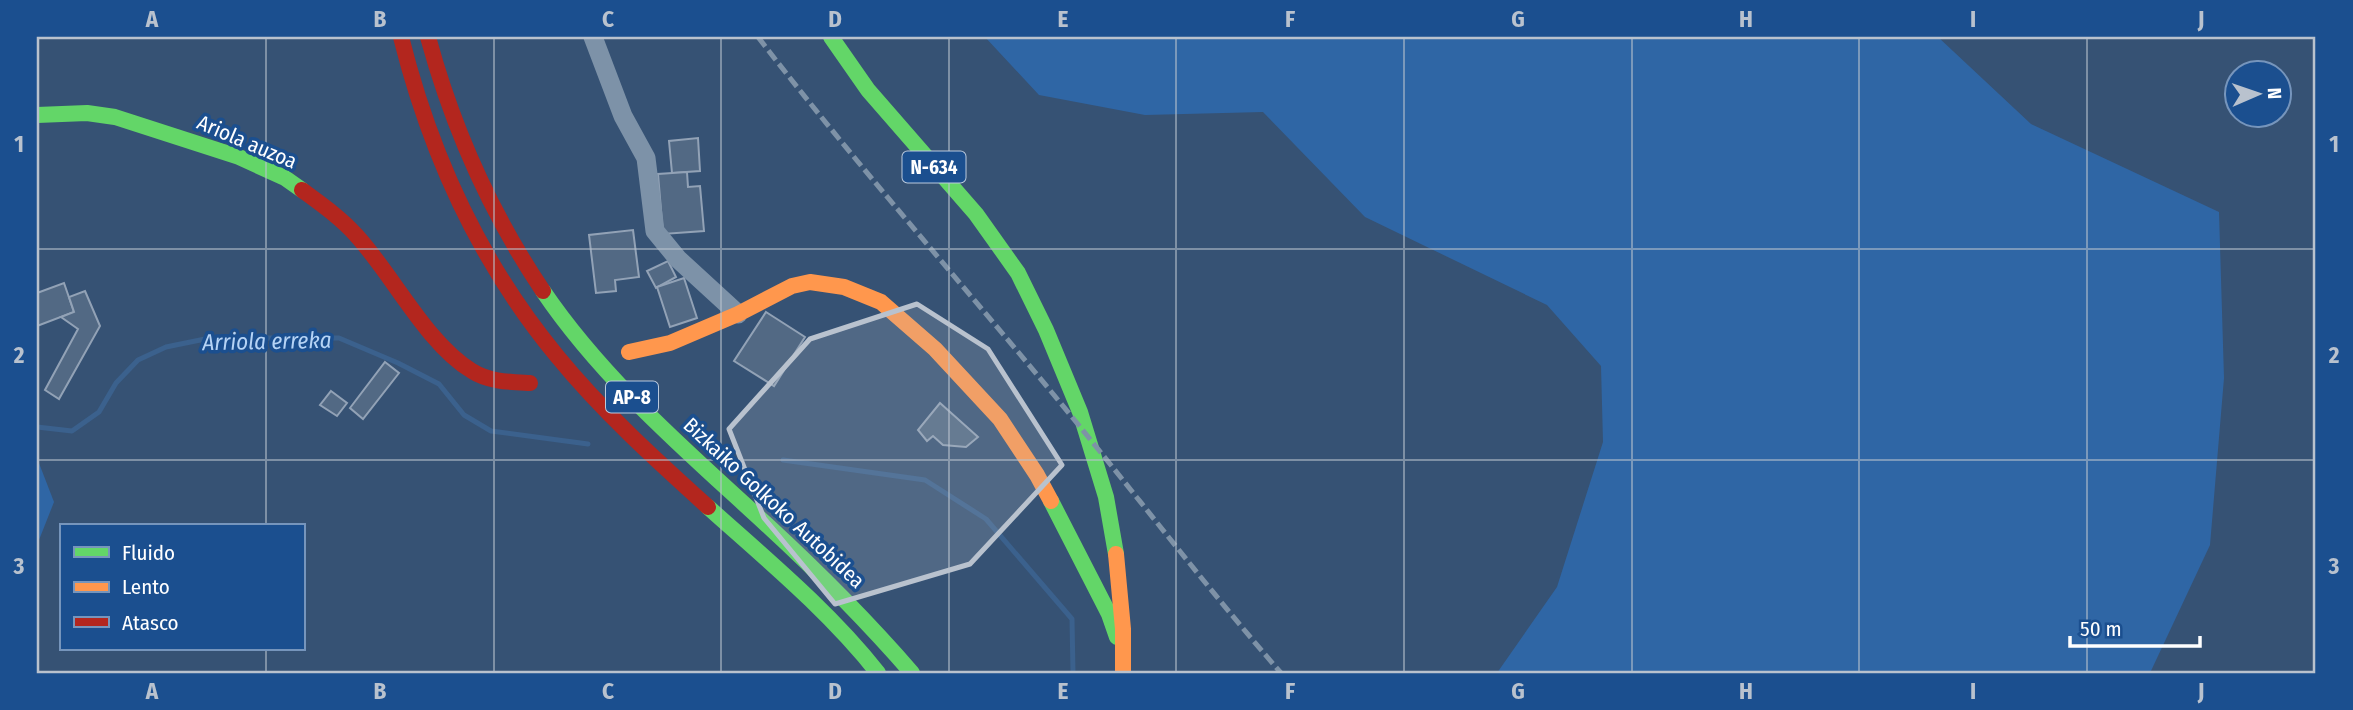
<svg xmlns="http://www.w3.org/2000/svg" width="2353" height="710" font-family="'Fira Sans Condensed',sans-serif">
<rect width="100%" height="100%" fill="#365274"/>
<!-- green -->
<g fill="#2f66a5">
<path d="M985 37H1938L2031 124 2219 212 2224 378 2210 545 2150 673H1497L1557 587 1603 442 1601 366 1547 305 1365 217 1263 112 1145 115 1039 95Z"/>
<path d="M37 458 54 502 37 545Z"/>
</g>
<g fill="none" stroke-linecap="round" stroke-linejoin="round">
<!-- stream -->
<g stroke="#3b618d" stroke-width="5">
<path d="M37 427 72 431 99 412 116 383 138 360 166 347 210 338H339L398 363 439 384 464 415 491 431 588 444"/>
<path d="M783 460 925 480 986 519 1072 619 1073 673"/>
</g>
</g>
<!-- building -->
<g fill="#526984" stroke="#92a2b6" stroke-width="2">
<path d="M698 138 700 171 672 173 669 141Z"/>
<path d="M687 172 688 187 700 186 704 231 663 234 658 174Z"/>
<path d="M633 230 639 277 615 280 616 291 596 293 589 235Z"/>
<path d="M668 261 676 277 656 288 647 271Z"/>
<path d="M684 278 697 318 670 327 657 287Z"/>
<path d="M64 283 74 312 37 326V293Z"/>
<path d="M85 291 100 326 59 399 45 390 78 329 61 317 74 312 69 297Z"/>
<path d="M766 312 805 337 774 386 734 361Z"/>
<path d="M385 362 399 373 363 419 350 408Z"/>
<path d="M331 391 347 403 337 416 320 405Z"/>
<path d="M940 403 978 437 966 447 943 445 933 436 927 441 918 430Z"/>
</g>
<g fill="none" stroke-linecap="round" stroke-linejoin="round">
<!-- street -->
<path stroke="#7d92a8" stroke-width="19" d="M593 37 623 116 646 158 655 231 678 259 738 314"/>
<!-- fast -->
<g stroke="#63d668" stroke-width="16">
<path d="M831 37 868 90 976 214 1018 273 1046 330 1080 412 1106 497 1116 554"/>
<path d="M37 115 87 113 115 117 239 157 285 178 302 190"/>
<path d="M543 291C604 381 688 452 767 525 818 572 866 620 912 673"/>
<path d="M1051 501 1109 614 1117 637"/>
<path d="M708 507C766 559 829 611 878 673"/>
</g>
<!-- slow -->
<g stroke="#ff974d" stroke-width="16">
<path d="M629 352 670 343 738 314 792 286 810 282 844 287 881 302 935 349 1000 419 1037 475 1051 501"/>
<path d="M1116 554 1123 629V673"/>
</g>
<!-- jam -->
<g stroke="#b3261e" stroke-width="16">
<path d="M401 37C430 153 480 263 557 356 602 411 655 459 708 507"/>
<path d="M428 37C453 129 490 212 543 291"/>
<path d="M302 190C321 204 341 218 356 235 393 275 426 343 472 371 489 382 511 382 530 383"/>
</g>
<!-- rail -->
<path stroke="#7e92a7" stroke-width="5" stroke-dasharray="12 5" stroke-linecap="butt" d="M758 37C851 158 952 272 1049 389 1127 483 1201 581 1281 673"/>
</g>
<!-- marked area -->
<path fill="#b9c2ce" fill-opacity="0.2" stroke="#b9c2ce" stroke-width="5" stroke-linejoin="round" d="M917 304 988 349 1062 465 970 564 835 604 764 518 729 429 810 339Z"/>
<!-- grid -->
<path fill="none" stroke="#b9c2ce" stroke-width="2" stroke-opacity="0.55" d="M266 37V526M494 37V673M721 37V673M949 37V673M1176 37V673M1404 37V673M1632 37V673M1859 37V673M2087 37V673M37 249H2316M37 460H2316M266 649V673"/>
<g text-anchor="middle" stroke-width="7" stroke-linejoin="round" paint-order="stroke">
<!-- shield labels -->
<g fill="#1b4f8f" stroke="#bbcadd" stroke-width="2">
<rect x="902.5" y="151.5" width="63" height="31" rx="5"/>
<rect x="606" y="381.5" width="52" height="31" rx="5"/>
</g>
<g font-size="19" font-weight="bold" fill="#fff">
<text x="934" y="174">N-634</text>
<text x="632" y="404">AP-8</text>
</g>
<!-- street labels -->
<g font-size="21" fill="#fff" stroke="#1b4f8f">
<text transform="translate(247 142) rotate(23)" y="7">Ariola auzoa</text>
<text transform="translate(774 503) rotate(43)" y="7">Bizkaiko Golkoko Autobidea</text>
</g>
<!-- water labels -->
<g font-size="23" font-style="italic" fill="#b5d3f5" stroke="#1b4f8f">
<text transform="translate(267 341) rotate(-1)" y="8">Arriola erreka</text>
</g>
</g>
<!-- border -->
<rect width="2353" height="710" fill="none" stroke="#1b4f8f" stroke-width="77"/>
<!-- legend -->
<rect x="60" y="524" width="245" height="126" fill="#1b4f8f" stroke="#7695bc" stroke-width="2"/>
<rect x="74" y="547" width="35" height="10" fill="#63d668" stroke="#7695bc" stroke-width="2"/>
<text x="122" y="560" font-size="21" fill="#ffffff">Fluido</text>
<rect x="74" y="582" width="35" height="10" fill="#ff974d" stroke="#7695bc" stroke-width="2"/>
<text x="122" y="594" font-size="21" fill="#ffffff">Lento</text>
<rect x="74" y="617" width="35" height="10" fill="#b3261e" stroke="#7695bc" stroke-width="2"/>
<text x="122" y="630" font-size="21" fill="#ffffff">Atasco</text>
<!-- north arrow -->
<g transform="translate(2258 94) rotate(88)"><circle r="33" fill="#1b4f8f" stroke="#7695bc" stroke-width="2"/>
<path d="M0-5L12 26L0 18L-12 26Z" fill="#b9c2ce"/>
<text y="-10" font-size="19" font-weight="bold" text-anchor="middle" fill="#ffffff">N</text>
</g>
<!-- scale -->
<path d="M2070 636v10h130v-10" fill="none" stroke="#ffffff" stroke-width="3.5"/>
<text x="2080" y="636" font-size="21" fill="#ffffff" stroke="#1b4f8f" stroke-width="5" paint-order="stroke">50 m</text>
<rect x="38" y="38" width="2276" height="634" fill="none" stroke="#b9c2ce" stroke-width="2.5"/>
<g font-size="23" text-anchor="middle" font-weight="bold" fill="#b9c2ce">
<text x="152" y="27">A</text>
<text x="380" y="27">B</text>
<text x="608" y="27">C</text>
<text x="835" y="27">D</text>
<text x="1063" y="27">E</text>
<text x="1290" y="27">F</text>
<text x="1518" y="27">G</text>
<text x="1746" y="27">H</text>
<text x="1973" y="27">I</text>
<text x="2201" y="27">J</text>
<text x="19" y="152">1</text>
<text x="2334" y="152">1</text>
<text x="19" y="363">2</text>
<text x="2334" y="363">2</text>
<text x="19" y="574">3</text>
<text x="2334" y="574">3</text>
<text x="152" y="699">A</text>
<text x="380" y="699">B</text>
<text x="608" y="699">C</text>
<text x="835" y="699">D</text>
<text x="1063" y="699">E</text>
<text x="1290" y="699">F</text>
<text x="1518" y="699">G</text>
<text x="1746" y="699">H</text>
<text x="1973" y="699">I</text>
<text x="2201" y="699">J</text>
</g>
</svg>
